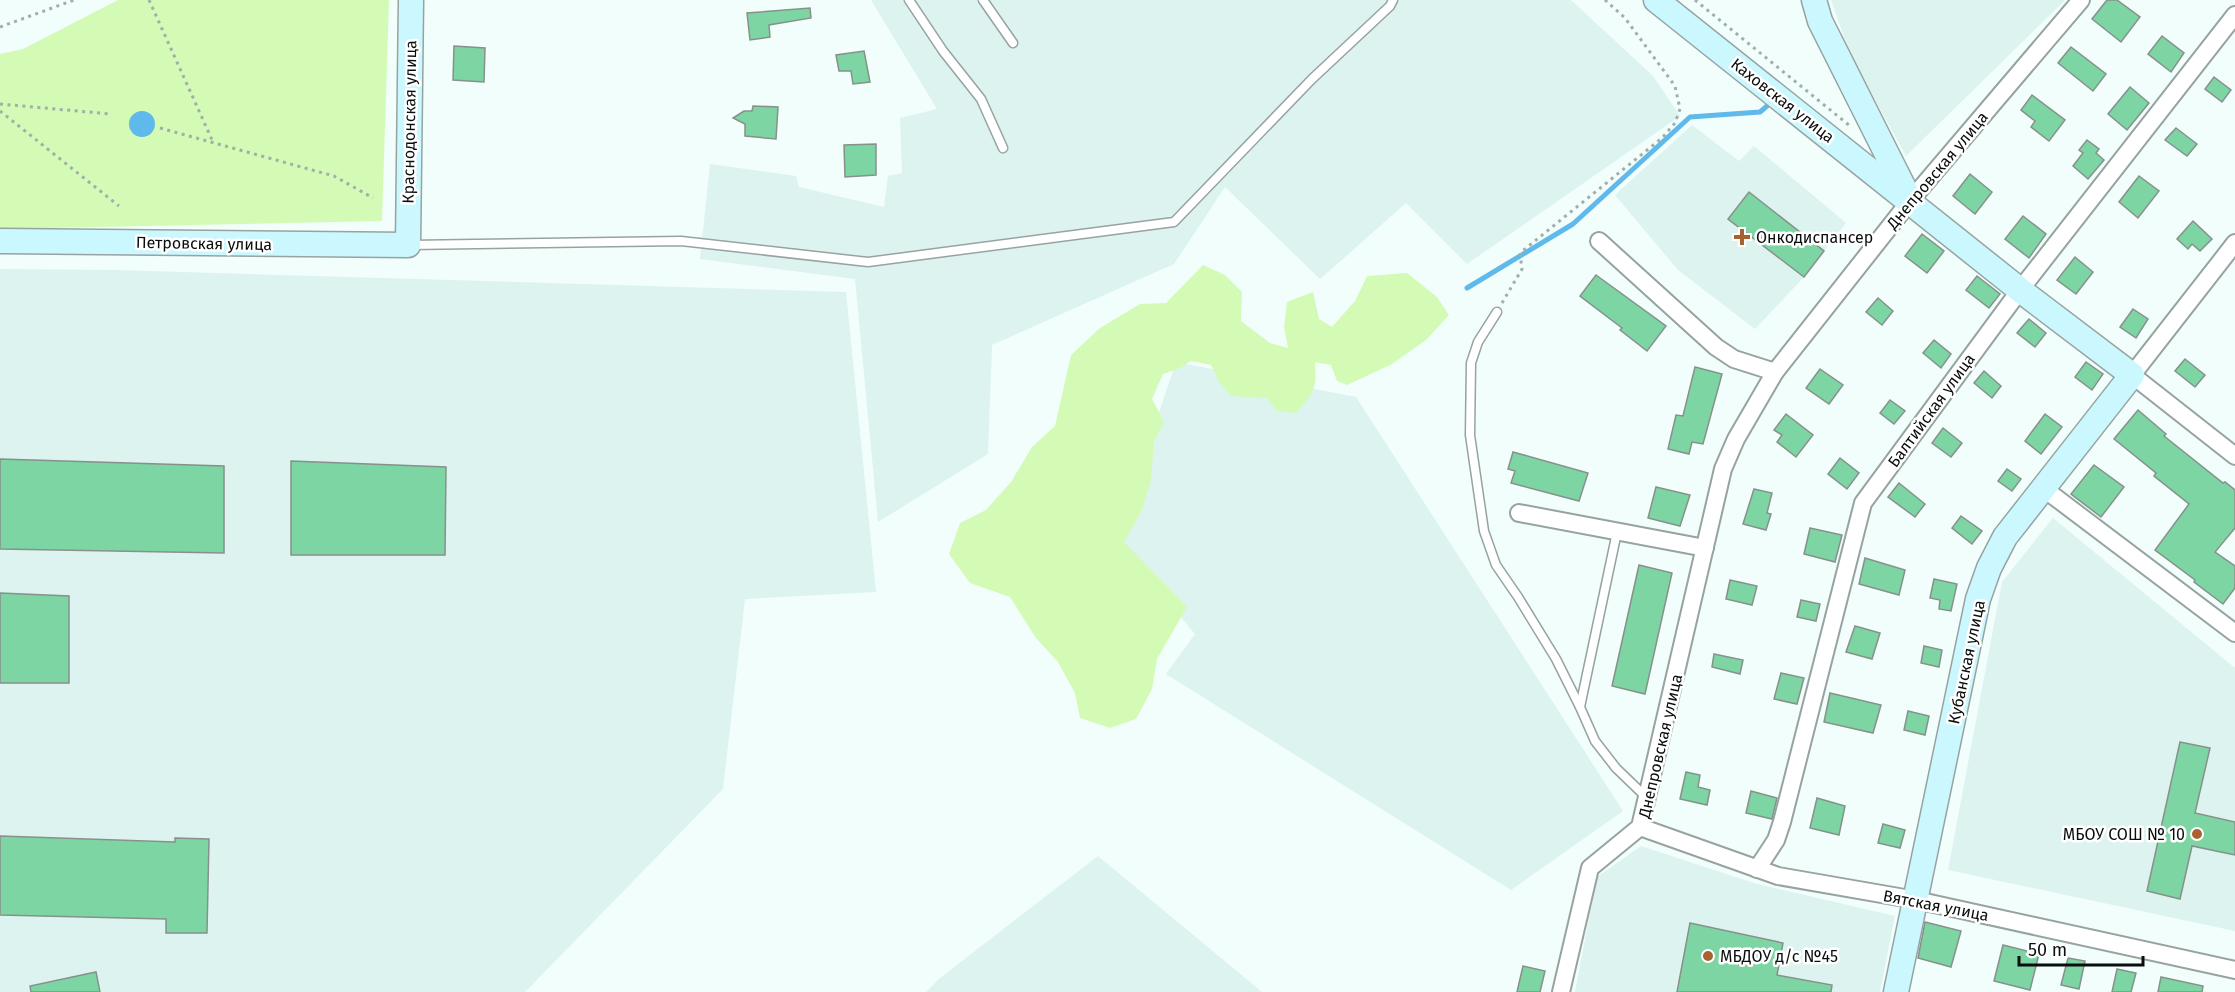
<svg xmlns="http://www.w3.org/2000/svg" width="2235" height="992" font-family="'Fira Sans',sans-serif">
<rect width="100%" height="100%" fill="#f1fefb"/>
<!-- built -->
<g fill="#ddf3ef">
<path d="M871 0H1571L1653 76 1680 116 1467 264 1406 203 1320 279 1225 187 1174 264 992 345 988 454 878 522 855 279 700 259 710 164 796 176 799 187 884 207 888 176 902 173 900 118 937 109Z"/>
<path d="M1831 0H2065L1906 156 1850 54Z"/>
<path d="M1692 125 1739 161 1754 146 1846 223 1804 277 1755 329 1678 270 1615 195Z"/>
<path d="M0 269 117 270 846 292 876 592 745 599 723 789 525 992H0Z"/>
<path d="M1176 362 1356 397 1623 811 1511 890 1166 674 1195 634 1116 539Z"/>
<path d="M2053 518 2235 668V931L1948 870 2002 582Z"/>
<path d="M1641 846 1757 884 1895 916 1880 992H1575L1597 877Z"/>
<path d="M1098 856 1262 992H926L940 978Z"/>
</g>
<!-- green -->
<g fill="#d3fbb6">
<path d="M118 0H389L382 221 0 229V54L23 49Z"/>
<path d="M1203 265 1225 275 1242 292 1241 321 1270 343 1288 348 1284 327 1287 302 1313 292 1319 319 1332 327 1355 301 1367 276 1407 273 1437 297 1449 315 1426 340 1392 364 1347 385 1337 381 1331 365 1315 362C1317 389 1314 393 1296 413L1277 411 1267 398 1231 396 1219 382 1211 365 1191 361 1178 369 1163 374 1152 399 1164 422 1154 441 1151 480 1142 510 1124 542 1187 607 1157 659 1152 689 1136 719 1110 728 1080 718 1075 693 1058 662 1036 638 1010 597 970 583 949 554 960 523 986 510 1011 482 1032 447 1055 426 1071 355 1100 328 1140 304 1166 303Z"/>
</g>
<!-- water -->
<circle fill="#5fb9ea" cx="142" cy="124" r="13"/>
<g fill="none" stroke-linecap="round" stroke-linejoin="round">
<!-- stream -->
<path stroke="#5fb9ea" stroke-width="5" d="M1467 288 1573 224 1690 117 1760 112 1767 106"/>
</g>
<!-- building -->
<g fill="#7dd5a4" stroke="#87918b" stroke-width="1.5">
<path d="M2107 0H2117L2140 17 2121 42 2092 19Z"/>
<path d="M810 8 811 18 769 25 770 37 750 40 747 13Z"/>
<path d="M2162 36 2184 53 2171 72 2148 54Z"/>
<path d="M454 46 485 48 484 82 453 80Z"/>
<path d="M2071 47 2106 74 2093 91 2058 63Z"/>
<path d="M864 51 870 82 853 84 851 71H839L836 55Z"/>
<path d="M2214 77 2231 90 2222 102 2205 89Z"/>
<path d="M2130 87 2149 103 2127 130 2108 114Z"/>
<path d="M2032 95 2065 120 2049 141 2031 127 2035 121 2021 110Z"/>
<path d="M753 106 778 107 776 139 745 136V124L733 118 744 111H752Z"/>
<path d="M2176 128 2197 144 2187 156 2165 140Z"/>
<path d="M2087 140 2099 149 2096 153 2104 160 2088 179 2073 166 2083 153 2079 150Z"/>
<path d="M876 144V175L845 177 844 145Z"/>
<path d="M1970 174 1992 192 1975 214 1953 196Z"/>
<path d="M2139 176 2159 191 2138 218 2119 202Z"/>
<path d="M1749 192 1824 251 1804 277 1728 219Z"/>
<path d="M2023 216 2046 234 2029 258 2005 239Z"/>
<path d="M2193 221 2212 239 2200 251 2192 244 2188 249 2177 239Z"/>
<path d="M1922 234 1944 251 1927 273 1905 256Z"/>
<path d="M2075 257 2093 272 2076 294 2057 280Z"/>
<path d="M1596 275 1666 326 1647 351 1620 330 1622 328 1580 296Z"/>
<path d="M1977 276 2000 294 1989 308 1966 290Z"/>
<path d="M1878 298 1893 311 1882 325 1866 312Z"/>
<path d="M2133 309 2148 319 2136 338 2120 327Z"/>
<path d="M2029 319 2046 333 2035 347 2017 333Z"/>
<path d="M1934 340 1951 354 1941 368 1923 353Z"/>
<path d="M2185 359 2205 375 2195 387 2175 371Z"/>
<path d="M2086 362 2103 374 2092 390 2075 377Z"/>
<path d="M1695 367 1722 374 1703 444 1692 442 1689 454 1668 449 1676 415 1683 416Z"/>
<path d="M1820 369 1843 385 1829 404 1806 388Z"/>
<path d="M1984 371 2001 386 1992 398 1974 383Z"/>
<path d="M1890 400 1905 411 1894 424 1880 413Z"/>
<path d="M2138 410 2166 434 2164 436 2223 483 2225 482 2235 490V528L2215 552 2235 566V588L2223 604 2194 582 2195 580 2155 550 2189 504 2154 476 2156 473 2114 439Z"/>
<path d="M1786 414 1813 435 1796 457 1777 442 1782 435 1774 430Z"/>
<path d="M2045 414 2062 427 2041 454 2025 441Z"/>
<path d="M1943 428 1962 443 1951 457 1932 443Z"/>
<path d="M1513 452 1588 473 1579 501 1511 483 1515 471 1508 469Z"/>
<path d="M1840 458 1859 473 1847 489 1828 474Z"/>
<path d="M0 459 224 466V553L0 549Z"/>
<path d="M291 461 446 467 445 555H291Z"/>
<path d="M2094 465 2124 487 2101 517 2071 494Z"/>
<path d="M2007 469 2021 479 2012 491 1998 481Z"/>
<path d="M1899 483 1925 504 1915 517 1888 497Z"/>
<path d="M1656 487 1690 495 1680 526 1648 518Z"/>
<path d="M1754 489 1772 493 1767 513 1771 514 1766 530 1743 524Z"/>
<path d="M1961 516 1982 531 1972 544 1952 528Z"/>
<path d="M1810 528 1842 535 1835 562 1804 554Z"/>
<path d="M1865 558 1905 570 1899 595 1859 584Z"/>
<path d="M1639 565 1672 573 1645 694 1612 686Z"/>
<path d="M1934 579 1957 584 1951 611 1939 609 1940 600 1930 598Z"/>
<path d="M1730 580 1757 586 1752 605 1726 599Z"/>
<path d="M0 593 69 596V683H0Z"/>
<path d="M1801 600 1820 604 1816 621 1797 617Z"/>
<path d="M1855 626 1880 633 1872 659 1846 652Z"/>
<path d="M1924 646 1942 650 1939 667 1921 663Z"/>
<path d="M1714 654 1743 660 1740 674 1712 667Z"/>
<path d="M1781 673 1804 678 1797 704 1774 699Z"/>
<path d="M1830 693 1881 705 1873 733 1824 722Z"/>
<path d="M1908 711 1929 716 1925 735 1904 730Z"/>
<path d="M2180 742 2210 748 2195 813 2235 822V855L2192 846 2180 899 2147 891Z"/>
<path d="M1686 772 1700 775 1698 787 1710 790 1707 805 1680 799Z"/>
<path d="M1751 791 1777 798 1772 819 1746 813Z"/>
<path d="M1817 798 1845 806 1839 835 1810 828Z"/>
<path d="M1883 824 1905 830 1900 848 1878 843Z"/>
<path d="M0 836 175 842V838L209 839 207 933H166V919L0 915Z"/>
<path d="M1925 922 1961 931 1951 967 1918 958Z"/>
<path d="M1690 923 1783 943 1777 975 1832 985 1831 992H1677Z"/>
<path d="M2003 945 2039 954 2030 990 1994 981Z"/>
<path d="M2068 958 2085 961 2079 989 2061 985Z"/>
<path d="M1523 966 1545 971 1540 992H1517Z"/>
<path d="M2117 969 2136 973 2131 992H2112Z"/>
<path d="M96 972 100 992H31L30 986Z"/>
<path d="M2161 977 2203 986 2202 992H2158Z"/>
</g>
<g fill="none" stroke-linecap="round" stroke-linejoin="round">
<defs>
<g id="lane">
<path d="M909 0 943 51 981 99 1003 148"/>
<path d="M983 0 1013 43"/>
<path d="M409 245 681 241 868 262 1174 222 1312 79 1390 6 1393 0"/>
<path d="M1497 312 1478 342 1471 363 1470 435 1484 531 1496 565 1518 597 1556 659 1580 707"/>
<path d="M1617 532 1580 707 1595 741 1616 768 1647 798"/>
</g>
<g id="street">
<path d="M1599 241 1716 347 1734 359 1775 372"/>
<path d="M2235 243 2132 375 2235 456"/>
<path d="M2043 488 2235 633"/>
<path d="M1519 513 1705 548"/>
<path d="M1640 827 1778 876 1916 900 2235 970"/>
<path d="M1757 869 1776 840 1782 822 1863 503 2020 290 2235 15"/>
<path d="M1561 992 1590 868 1640 827 1723 469 1736 439 1775 372 1910 201 2081 0"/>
</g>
<g id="secondary">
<path d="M1656 0 2020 290 2132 375 2005 537 1989 568 1978 599 1896 992"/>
<path d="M1814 0 1820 21 1908 196"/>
<path d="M0 241 408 245 411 0"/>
</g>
</defs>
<!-- lane casing -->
<use href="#lane" stroke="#97a3a1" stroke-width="11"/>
<!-- street casing -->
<use href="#street" stroke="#97a3a1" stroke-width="20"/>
<!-- secondary casing -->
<use href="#secondary" stroke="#97a3a1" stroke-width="27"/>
<!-- path -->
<g stroke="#a3adaa" stroke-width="3" stroke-dasharray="3 4.5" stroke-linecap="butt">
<path d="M149 0 213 142"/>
<path d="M1695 0 1850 126"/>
<path d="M0 27 74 0"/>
<path d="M0 104 111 114"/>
<path d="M0 111 119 206"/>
<path d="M160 128 334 176 373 198"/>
<path d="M1502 303 1522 269 1520 253 1662 138 1675 123 1680 109 1675 86 1625 18 1605 0"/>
</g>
<!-- lane -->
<use href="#lane" stroke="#fff" stroke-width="8"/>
<!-- street -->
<use href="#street" stroke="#fff" stroke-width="16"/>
<!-- secondary -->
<use href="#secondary" stroke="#cbf7fe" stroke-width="24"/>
</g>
<!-- markers -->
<g fill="#a66331" stroke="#fff" stroke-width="2">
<path d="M1739 228h6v6h6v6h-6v6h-6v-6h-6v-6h6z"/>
<circle cx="2197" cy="834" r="6"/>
<circle cx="1708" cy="956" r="6"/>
</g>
<g text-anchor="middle" stroke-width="5" stroke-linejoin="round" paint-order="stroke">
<!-- street labels -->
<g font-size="16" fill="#090d0c" stroke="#fff">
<text transform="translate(1783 100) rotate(38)" y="6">Каховская улица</text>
<text transform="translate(409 122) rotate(-89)" y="6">Краснодонская улица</text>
<text transform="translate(1937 170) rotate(-50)" y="6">Днепровская улица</text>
<text transform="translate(204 243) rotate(1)" y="6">Петровская улица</text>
<text transform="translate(1931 410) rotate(-54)" y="6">Балтийская улица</text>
<text transform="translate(1966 662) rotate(-78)" y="6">Кубанская улица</text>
<text transform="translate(1660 746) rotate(-77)" y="6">Днепровская улица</text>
<text transform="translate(1936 905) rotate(11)" y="6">Вятская улица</text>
</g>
<!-- poi labels -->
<g font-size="16" fill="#090d0c" stroke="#fff" text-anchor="start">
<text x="1756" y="243">Онкодиспансер</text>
<text x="2185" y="840" text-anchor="end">МБОУ СОШ № 10</text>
<text x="1720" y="962">МБДОУ д/с №45</text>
</g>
</g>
<!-- scale -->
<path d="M2019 956v9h124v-9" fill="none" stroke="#090d0c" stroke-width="3"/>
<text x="2028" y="956" font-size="18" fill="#090d0c" stroke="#ffffff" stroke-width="4.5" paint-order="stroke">50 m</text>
</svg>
